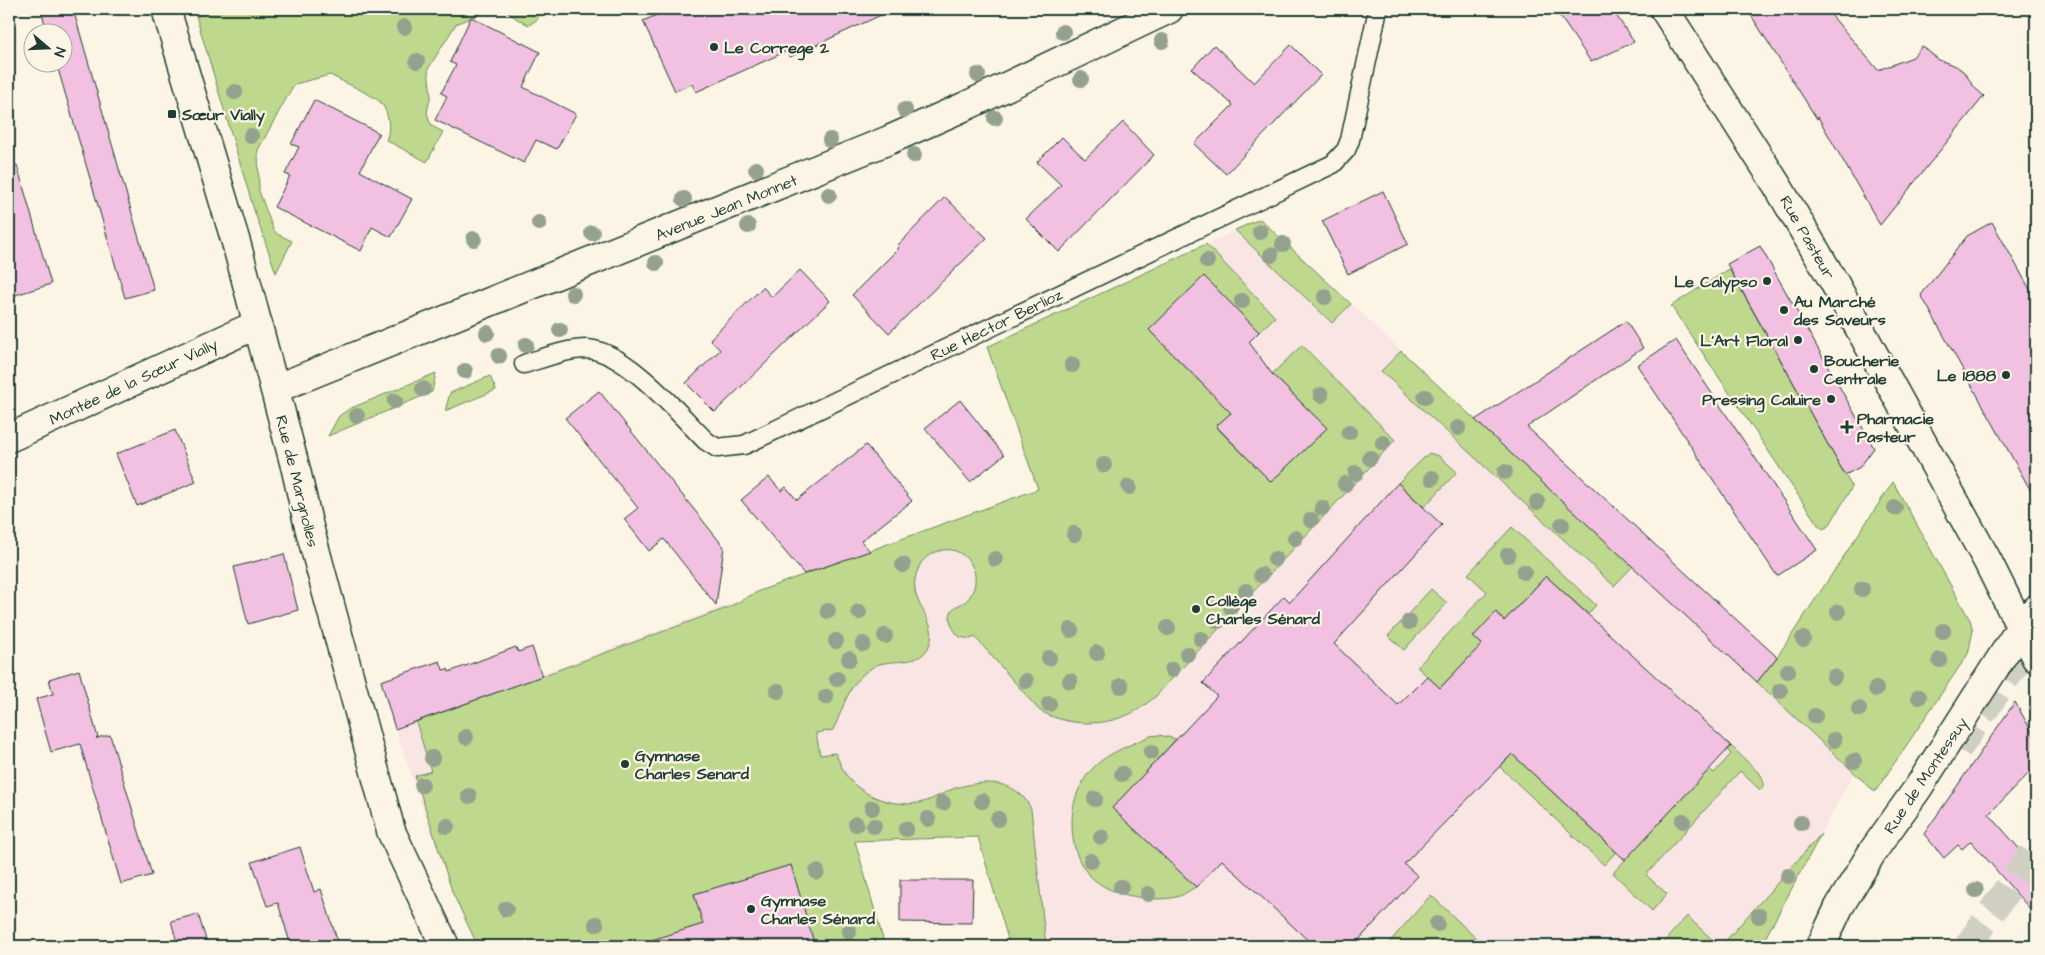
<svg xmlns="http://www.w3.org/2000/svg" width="2045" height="955" font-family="'Architects Daughter',sans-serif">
<rect width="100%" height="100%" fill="#fcf5e5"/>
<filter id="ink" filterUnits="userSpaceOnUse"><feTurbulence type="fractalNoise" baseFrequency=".02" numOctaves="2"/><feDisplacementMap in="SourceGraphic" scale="10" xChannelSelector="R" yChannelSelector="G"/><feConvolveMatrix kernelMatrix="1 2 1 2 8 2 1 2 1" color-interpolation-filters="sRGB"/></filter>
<g filter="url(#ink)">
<!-- built -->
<path fill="#f9e5e4" d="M1260 219 1854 772 1761 946H1010L978 837 855 841 885 946H478L453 894 395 729 786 583 804 574 1038 489 987 347Z"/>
<!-- green -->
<g fill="#bed88e" stroke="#6e8a61">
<path d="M220 9H318L319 11 326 9H492L456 24 428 69 431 95 427 112 429 120 432 126 443 132 427 162 386 140C391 130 389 111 380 102 373 95 341 81 330 75L295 84 292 88 258 150 259 191 273 229 277 234 292 241 276 273 254 210 196 16Z"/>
<path d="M504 9H540L538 19 529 25 517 19Z"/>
<path d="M1260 219 1351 304 1332 323 1235 230Z"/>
<path d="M1206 244 1275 317 1259 332 1204 277 1149 330 1203 385 1238 406 1216 427 1271 482 1327 428 1272 374 1302 345 1395 440 1155 697C1145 705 1136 712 1125 716 1099 727 1063 725 1039 710L975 637 970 639 960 637C952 630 945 615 955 607 960 604 965 603 968 599 979 586 977 566 964 556 957 550 948 548 939 551 931 553 922 559 919 567 901 604 944 618 928 648 917 668 889 657 873 667 847 683 845 706 833 730L816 733 820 755 835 753C840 762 843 772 850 780 867 799 899 808 923 802 935 799 944 792 955 788 983 780 1017 778 1031 809L1046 946H1010L978 837 855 841 885 946H478L453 894 415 776 431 771 416 722 727 608 759 591 1038 489 987 347Z"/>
<path d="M1729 269 1852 487 1829 526 1823 529 1818 525 1671 306Z"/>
<path d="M1401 351 1633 566 1614 586 1381 371Z"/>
<path d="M436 373 432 392 328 436 339 416 349 409Z"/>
<path d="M490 376 496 390 445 411 450 393Z"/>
<path d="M1429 453 1439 456 1457 472 1424 507 1398 483Z"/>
<path d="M1893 482 1970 620 1973 631 1968 654 1875 792 1757 682 1777 657Z"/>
<path d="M1512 527 1596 605 1588 614 1546 576 1504 621 1496 613 1482 644 1440 688 1417 667 1487 592 1468 574Z"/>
<path d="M1431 589 1447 603 1404 650 1388 636Z"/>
<path d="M1159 735 1176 739 1113 808 1196 887C1190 890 1182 896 1176 897 1163 900 1150 899 1138 897 1094 891 1072 867 1072 823 1072 801 1080 780 1096 765 1110 752 1133 744 1150 736Z"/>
<path d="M1731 746 1761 775C1764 781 1765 785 1760 790L1740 771 1646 875 1667 894 1652 911 1613 873 1709 769 1714 773 1731 754 1727 750Z"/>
<path d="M1512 754 1616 852 1604 865 1500 767Z"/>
<path d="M1821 834 1761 946H1721Z"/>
<path d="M1431 895 1484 946H1386Z"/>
<path d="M1687 916 1719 946H1660Z"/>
</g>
<!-- building -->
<g fill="#f2c0e0" stroke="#1f3d34">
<path d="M41 9H73L154 290 125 298 56 62H62V32H47Z"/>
<path d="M670 9H894L790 57 787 51 696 92 692 84 675 91 643 21Z"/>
<path d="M1555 9H1612L1634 42 1591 62Z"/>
<path d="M1747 9H1826L1878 70 1913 57 1922 46 1939 60 1956 66 1964 72 1975 88 1984 96 1880 225 1818 117 1817 119Z"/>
<path d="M471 17 540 52 523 87 576 114 557 149 536 140 524 163 435 120 447 96 441 93 456 65 450 62Z"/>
<path d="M1214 45 1254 83 1291 45 1321 75 1226 174 1194 144 1233 105 1192 69Z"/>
<path d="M314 100 379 133 360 171 412 199 391 237 372 227 361 251 274 207 290 176 285 174 299 147 291 144Z"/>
<path d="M1123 122 1154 155 1059 252 1026 219 1061 185 1037 162 1062 137 1085 159Z"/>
<path d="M17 165 51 284 9 297V166Z"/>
<path d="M1383 191 1408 244 1348 274 1322 221Z"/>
<path d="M945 197 987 238 889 333 852 295 899 248 897 246Z"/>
<path d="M1992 222 2036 300V500L1921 295 1967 236Z"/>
<path d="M1760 246 1874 448 1860 467 1845 475 1727 264Z"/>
<path d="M800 270 830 301 715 412 686 383 720 350 710 339 763 287 772 297Z"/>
<path d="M1204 276 1259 332 1249 342 1272 374 1327 428 1271 482 1216 426 1231 413 1149 330Z"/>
<path d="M1626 321 1643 348 1527 427 1777 657 1757 682 1475 420Z"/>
<path d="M1676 340 1817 550 1777 576 1637 365Z"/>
<path d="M599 391 724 547 716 605 664 539 649 551 624 519 638 508 565 418Z"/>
<path d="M960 400 1004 455 970 482 925 428Z"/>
<path d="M175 430 196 482 137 506 116 454Z"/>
<path d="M866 445 912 501 861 541 870 551 804 574 741 500 769 477 781 491 786 487 797 500Z"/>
<path d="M1398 483 1442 525 1334 644 1398 705 1427 676 1440 688 1482 644 1473 637 1496 612 1504 621 1546 576 1731 746 1625 860 1512 754 1404 864 1418 876 1353 946H1314L1222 860 1196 887 1112 808 1217 696 1203 683 1284 596 1290 602Z"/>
<path d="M284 554 298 610 248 624 234 567Z"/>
<path d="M516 647 518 652 532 647 542 676 395 729 381 681 440 661 443 670 448 669 449 672Z"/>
<path d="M79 670 98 738H96L110 735 152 875 121 884 80 744 51 752 36 699 53 694 49 679Z"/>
<path d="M2015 702 2036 739V766L1989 814 2036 868V916L1971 841 1962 849 1958 845 1944 858 1924 834Z"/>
<path d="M300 847 314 892 321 889 339 946H291L278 903 267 906 252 862Z"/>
<path d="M791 865 815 946H653L652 940 703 924 694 894Z"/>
<path d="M900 880H973L972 923 900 922Z"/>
<path d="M198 914 208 946H178L171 921Z"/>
</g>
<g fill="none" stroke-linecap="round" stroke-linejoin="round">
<!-- highway-tunnel -->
<g stroke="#d0d0c2" stroke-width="28" stroke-dasharray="28 14" stroke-linecap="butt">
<path d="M1958 749 2036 634"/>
<path d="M1968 946 2036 848"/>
</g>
<defs>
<path id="lane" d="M524 364C544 358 566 349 587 349 626 351 678 413 706 441L717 448 744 445 1333 164 1346 150 1350 140 1378 9"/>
<g id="street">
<path d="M166 9 237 246 296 470 308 523 391 831 445 946"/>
<path d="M275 389 889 140 968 105 1169 9"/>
<path d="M9 438 258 324"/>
<path d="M1821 946 1839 907 1873 851 1918 788 2021 627 2036 609"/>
</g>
<path id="secondary" d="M1664 9 1777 185 1834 282 1987 560 2036 658"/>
</defs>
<!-- lane casing -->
<use href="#lane" stroke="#1f3d34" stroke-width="21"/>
<!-- street casing -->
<use href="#street" stroke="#1f3d34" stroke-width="31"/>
<!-- secondary casing -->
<use href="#secondary" stroke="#1f3d34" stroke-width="31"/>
<!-- lane -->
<use href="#lane" stroke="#fcf5e5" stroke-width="18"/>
<!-- street -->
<use href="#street" stroke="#fcf5e5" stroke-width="28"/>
<!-- secondary -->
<use href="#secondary" stroke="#fcf5e5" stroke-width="28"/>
</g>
<!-- trees -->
<g fill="#94a18e">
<circle cx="404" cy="27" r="8"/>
<circle cx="1063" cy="32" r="8"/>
<circle cx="1162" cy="41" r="8"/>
<circle cx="417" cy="61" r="8"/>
<circle cx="978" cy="75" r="8"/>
<circle cx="1081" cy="79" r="8"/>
<circle cx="235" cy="92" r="8"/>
<circle cx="905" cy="110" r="8"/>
<circle cx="995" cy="118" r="8"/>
<circle cx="251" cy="136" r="8"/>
<circle cx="830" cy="140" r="8"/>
<circle cx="914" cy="155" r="8"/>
<circle cx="756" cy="169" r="8"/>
<circle cx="829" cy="195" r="8"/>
<circle cx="684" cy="199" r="8"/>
<circle cx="539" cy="223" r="8"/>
<circle cx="748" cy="226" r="8"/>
<circle cx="1260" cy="232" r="8"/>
<circle cx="592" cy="233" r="8"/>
<circle cx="474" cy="239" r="8"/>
<circle cx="1283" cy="244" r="8"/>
<circle cx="1271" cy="255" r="8"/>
<circle cx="1207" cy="261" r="8"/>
<circle cx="656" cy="263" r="8"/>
<circle cx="573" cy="294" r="8"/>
<circle cx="1325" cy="297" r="8"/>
<circle cx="1242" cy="301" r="8"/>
<circle cx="560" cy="330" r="8"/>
<circle cx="487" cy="333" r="8"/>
<circle cx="526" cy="345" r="8"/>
<circle cx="499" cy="356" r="8"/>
<circle cx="1072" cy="365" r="8"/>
<circle cx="465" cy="371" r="8"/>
<circle cx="423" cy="389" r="8"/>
<circle cx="1321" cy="395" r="8"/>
<circle cx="1425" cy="397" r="8"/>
<circle cx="395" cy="401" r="8"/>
<circle cx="357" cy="416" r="8"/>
<circle cx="1458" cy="428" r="8"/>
<circle cx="1349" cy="432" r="8"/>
<circle cx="1383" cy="443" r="8"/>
<circle cx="1370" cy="458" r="8"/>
<circle cx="1104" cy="465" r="8"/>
<circle cx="1505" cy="472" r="8"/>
<circle cx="1356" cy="473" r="8"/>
<circle cx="1432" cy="478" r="8"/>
<circle cx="1345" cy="484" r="8"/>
<circle cx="1129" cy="487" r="8"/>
<circle cx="1537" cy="502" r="8"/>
<circle cx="1322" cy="508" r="8"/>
<circle cx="1895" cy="508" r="8"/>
<circle cx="1311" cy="520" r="8"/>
<circle cx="1562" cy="525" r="8"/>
<circle cx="1074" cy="534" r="8"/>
<circle cx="1295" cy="538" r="8"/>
<circle cx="1508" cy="555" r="8"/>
<circle cx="995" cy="559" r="8"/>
<circle cx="1275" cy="559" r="8"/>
<circle cx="903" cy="565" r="8"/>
<circle cx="1524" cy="572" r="8"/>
<circle cx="1261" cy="575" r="8"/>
<circle cx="1862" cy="589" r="8"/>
<circle cx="1246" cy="591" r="8"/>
<circle cx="1231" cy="607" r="8"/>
<circle cx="828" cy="611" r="8"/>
<circle cx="859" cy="612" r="8"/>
<circle cx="1838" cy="612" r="8"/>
<circle cx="1218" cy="621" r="8"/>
<circle cx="1409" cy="622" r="8"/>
<circle cx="1168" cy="628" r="8"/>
<circle cx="1071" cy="630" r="8"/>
<circle cx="1943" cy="631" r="8"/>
<circle cx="885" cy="636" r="8"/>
<circle cx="1201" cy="639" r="8"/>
<circle cx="1803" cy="639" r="8"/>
<circle cx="836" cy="641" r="8"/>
<circle cx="863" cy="644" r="8"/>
<circle cx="1097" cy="653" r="8"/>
<circle cx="1187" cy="654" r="8"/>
<circle cx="1049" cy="658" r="8"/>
<circle cx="849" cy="659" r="8"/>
<circle cx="1940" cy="660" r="8"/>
<circle cx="1172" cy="670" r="8"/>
<circle cx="1788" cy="671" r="8"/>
<circle cx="1834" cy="677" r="8"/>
<circle cx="837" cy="679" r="8"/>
<circle cx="1026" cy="681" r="8"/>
<circle cx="1070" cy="681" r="8"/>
<circle cx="1121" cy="686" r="8"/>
<circle cx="1876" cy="689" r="8"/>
<circle cx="778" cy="691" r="8"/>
<circle cx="1780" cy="691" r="8"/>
<circle cx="826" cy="697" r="8"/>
<circle cx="1919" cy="697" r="8"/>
<circle cx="1049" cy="704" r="8"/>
<circle cx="1859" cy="709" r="8"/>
<circle cx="1815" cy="716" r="8"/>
<circle cx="466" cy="737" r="8"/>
<circle cx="1834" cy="740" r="8"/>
<circle cx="1151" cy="752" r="8"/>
<circle cx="432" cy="758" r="8"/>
<circle cx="1854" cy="761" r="8"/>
<circle cx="1122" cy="774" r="8"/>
<circle cx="422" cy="785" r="8"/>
<circle cx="469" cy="796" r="8"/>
<circle cx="1095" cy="799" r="8"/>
<circle cx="982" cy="801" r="8"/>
<circle cx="943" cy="803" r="8"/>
<circle cx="872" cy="808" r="8"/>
<circle cx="928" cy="819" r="8"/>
<circle cx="998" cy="819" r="8"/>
<circle cx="1683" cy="821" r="8"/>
<circle cx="1801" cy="823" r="8"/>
<circle cx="856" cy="824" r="8"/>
<circle cx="447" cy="826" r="8"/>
<circle cx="874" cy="826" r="8"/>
<circle cx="906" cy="829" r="8"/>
<circle cx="1101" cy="837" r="8"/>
<circle cx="1091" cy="861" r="8"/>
<circle cx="817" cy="872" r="8"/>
<circle cx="1788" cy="876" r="8"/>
<circle cx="1121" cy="887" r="8"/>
<circle cx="1976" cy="890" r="8"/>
<circle cx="1148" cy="894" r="8"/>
<circle cx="506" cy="909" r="8"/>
<circle cx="1759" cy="916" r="8"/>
<circle cx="596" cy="924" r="8"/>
<circle cx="1437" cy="924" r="8"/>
<circle cx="849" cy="932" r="8"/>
</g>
</g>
<!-- markers -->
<g fill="#1f3d34" stroke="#fcf5e5" stroke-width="2">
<circle cx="714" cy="47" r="5"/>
<rect x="167" y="109" width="10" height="10" rx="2.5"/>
<circle cx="1767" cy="281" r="5"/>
<circle cx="1784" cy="310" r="5"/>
<circle cx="1798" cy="340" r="5"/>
<circle cx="1814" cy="369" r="5"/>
<circle cx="2006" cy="375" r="5"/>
<circle cx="1831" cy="399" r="5"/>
<path d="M1844.5 419.5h5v5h5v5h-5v5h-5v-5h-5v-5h5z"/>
<circle cx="1196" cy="609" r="5"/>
<circle cx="625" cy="764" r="5"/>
<circle cx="751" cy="909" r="5"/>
</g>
<g text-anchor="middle" stroke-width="4.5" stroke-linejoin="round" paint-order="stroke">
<!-- poi labels -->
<g font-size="16" font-weight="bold" fill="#1f3d34" stroke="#fcf5e5" text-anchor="start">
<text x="724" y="53">Le Correge 2</text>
<text x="182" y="120">Sœur Vially</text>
<text x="1757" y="287" text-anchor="end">Le Calypso</text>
<text x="1794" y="307">Au Marché<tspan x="1794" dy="18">des Saveurs</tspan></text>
<text x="1788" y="346" text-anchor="end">L'Art Floral</text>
<text x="1824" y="366">Boucherie<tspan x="1824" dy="18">Centrale</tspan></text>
<text x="1996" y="381" text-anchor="end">Le 1888</text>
<text x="1821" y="405" text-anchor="end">Pressing Caluire</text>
<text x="1857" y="424">Pharmacie<tspan x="1857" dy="18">Pasteur</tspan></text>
<text x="1206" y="606">Collège<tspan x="1206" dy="18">Charles Sénard</tspan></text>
<text x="635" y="761">Gymnase<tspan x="635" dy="18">Charles Senard</tspan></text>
<text x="761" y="906">Gymnase<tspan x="761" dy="18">Charles Sénard</tspan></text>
</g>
<!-- street labels -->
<g font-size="16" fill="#1f3d34" stroke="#fcf5e5">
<text transform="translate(726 207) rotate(-22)" y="6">Avenue Jean Monnet</text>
<text transform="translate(1808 237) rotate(60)" y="6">Rue Pasteur</text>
<text transform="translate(996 324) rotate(-26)" y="6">Rue Hector Berlioz</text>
<text transform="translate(133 381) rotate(-25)" y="6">Montée de la Sœur Vially</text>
<text transform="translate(298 481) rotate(76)" y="6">Rue de Margnolles</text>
<text transform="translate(1925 775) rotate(-56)" y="6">Rue de Montessuy</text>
</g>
</g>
<!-- margin -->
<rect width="2045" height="955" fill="none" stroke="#fcf5e5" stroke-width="30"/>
<rect x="15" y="15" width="2015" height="925" fill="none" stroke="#1f3d34" stroke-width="2" filter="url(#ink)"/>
<!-- north arrow -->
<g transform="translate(48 48) rotate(109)"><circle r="24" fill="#fcf5e5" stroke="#a4ab9e"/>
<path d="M0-4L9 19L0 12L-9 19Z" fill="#1f3d34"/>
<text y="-8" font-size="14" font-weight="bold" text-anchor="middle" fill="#1f3d34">N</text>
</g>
</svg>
